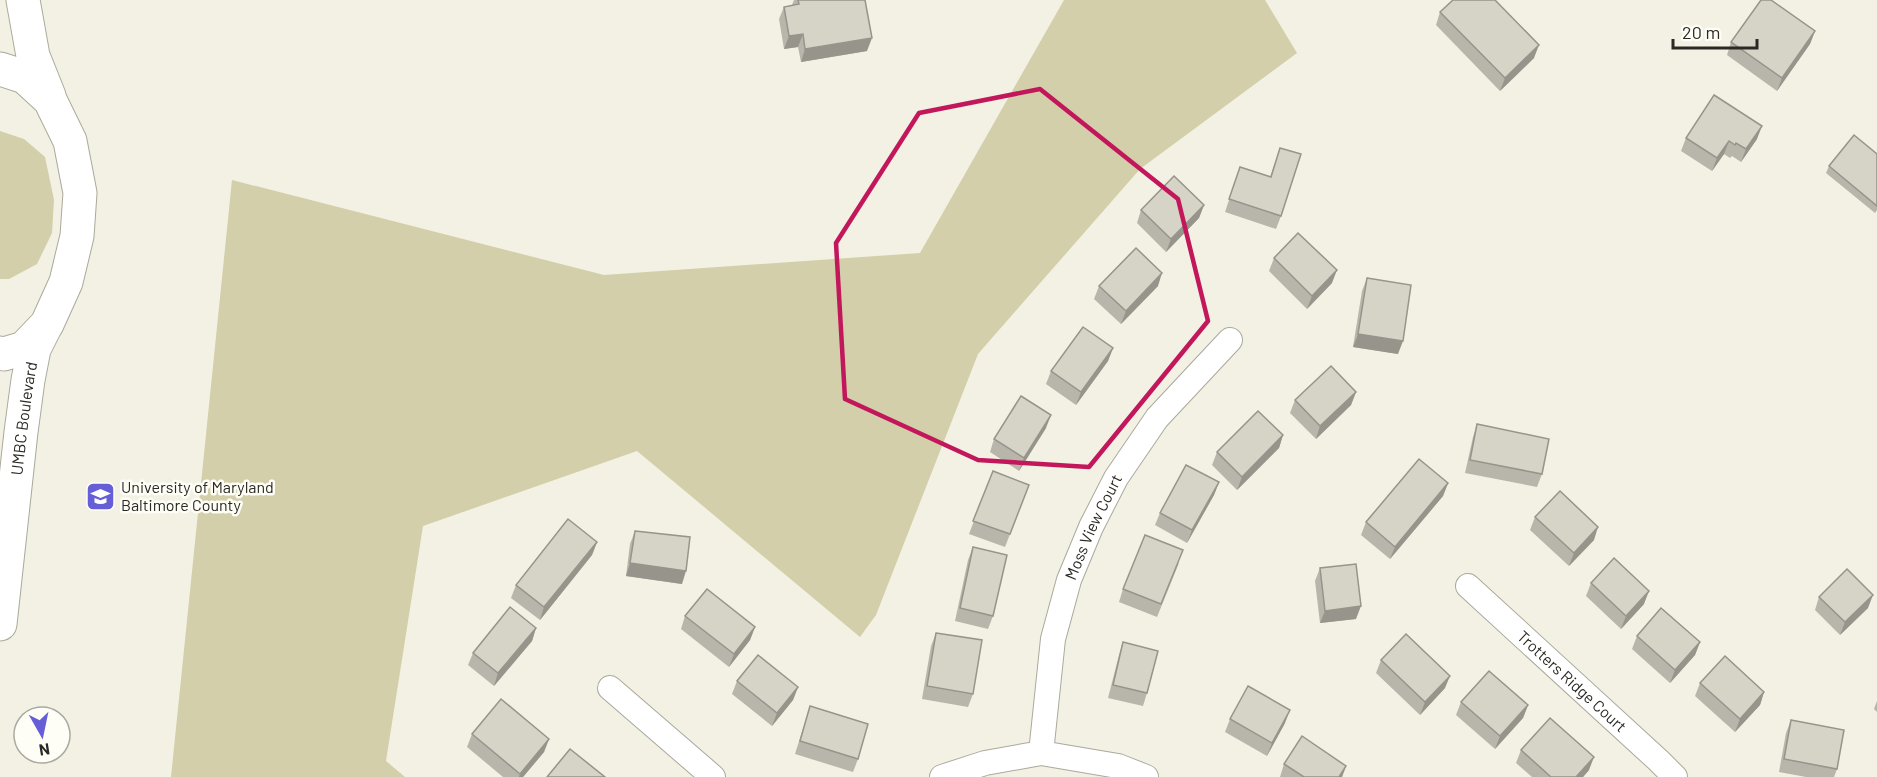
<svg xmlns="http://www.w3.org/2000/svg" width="1877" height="777" font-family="Barlow,sans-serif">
<rect width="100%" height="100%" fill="#f2f1e3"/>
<!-- green -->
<g fill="#d3cfaa">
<path d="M1064 0H1265L1297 53 1140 169 978 354 876 615 860 637 637 451 423 526 386 761 405 777H171L232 180 604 275 920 253Z"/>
<path d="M0 131 24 139 45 157 54 200 52 233 37 264 9 279H0Z"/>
</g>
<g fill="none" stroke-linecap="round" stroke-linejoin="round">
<defs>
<g id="street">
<path id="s1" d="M1468 586 1658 760 1675 777"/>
<path d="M610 688 713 777"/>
<path id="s2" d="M1041 753 1053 639 1069 580 1091 527 1116 478 1157 418 1230 340"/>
<path d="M942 777 985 763 1041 753 1118 766 1146 777"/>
</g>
<g id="secondary">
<path d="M23 0 33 56 49 96"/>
<path d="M0 69 25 77 50 100 70 141 80 193 77 236 66 282 47 324 24 348 4 354 0 353"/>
<path id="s3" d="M0 624 21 432 28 380 34 349 45 327"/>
</g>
</defs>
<!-- street casing -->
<use href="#street" stroke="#aaa99c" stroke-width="26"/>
<!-- secondary casing -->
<use href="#secondary" stroke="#aaa99c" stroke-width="35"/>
<!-- street -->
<use href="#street" stroke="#fff" stroke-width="24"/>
<!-- secondary -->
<use href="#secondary" stroke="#fff" stroke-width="33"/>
</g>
<!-- wall -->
<g fill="#b8b6ab">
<path d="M794 0H865L867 51 801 62 798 47 784 49 779 19 784 7 792 5Z"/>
<path d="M1440 12 1534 58 1500 91 1436 25Z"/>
<path d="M1815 31 1810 44 1777 91 1727 55 1731 42Z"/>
<path d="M1686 138 1757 139 1741 162 1732 156 1730 158 1724 154 1712 171 1681 151Z"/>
<path d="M1280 148 1281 216 1276 229 1225 212 1240 167 1270 177Z"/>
<path d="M1877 154V210L1875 213 1826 173 1829 166Z"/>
<path d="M1204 205 1199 218 1166 252 1137 223 1141 210Z"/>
<path d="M1274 258 1332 283 1307 309 1269 271Z"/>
<path d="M1367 278 1398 354 1353 347 1362 291Z"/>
<path d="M1099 286H1158L1121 324 1094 299Z"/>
<path d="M1113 348 1108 361 1076 405 1046 384 1051 371Z"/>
<path d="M1356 392 1351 405 1316 439 1290 413 1295 400Z"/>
<path d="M1477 424 1542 474 1537 487 1465 473 1473 437Z"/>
<path d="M1046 428 1019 471 990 452 994 439Z"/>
<path d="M1283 435 1279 448 1237 490 1212 465 1217 452Z"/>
<path d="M993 471 1029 485 1005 547 969 534Z"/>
<path d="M1219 482 1214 495 1187 543 1155 525 1160 513Z"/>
<path d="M1448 483 1443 496 1390 559 1361 535 1366 522Z"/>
<path d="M1535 517 1594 540 1569 566 1530 530Z"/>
<path d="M635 531 682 584 626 576 630 544Z"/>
<path d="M597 542 592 555 540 620 511 598 516 585Z"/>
<path d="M973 547 993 616 988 629 955 621 968 560Z"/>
<path d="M1179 563 1157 617 1119 602 1123 589Z"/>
<path d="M1320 568 1356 619 1320 623 1315 581Z"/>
<path d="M1591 583 1644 604 1621 629 1586 596Z"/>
<path d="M1819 597 1868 608 1840 635 1815 610Z"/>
<path d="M685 616 755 627 750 640 729 667 681 629Z"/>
<path d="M536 628 532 641 494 686 468 665 473 653Z"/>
<path d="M936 633 973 694 968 707 922 699 931 646Z"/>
<path d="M1637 636 1700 642 1695 655 1670 683 1632 649Z"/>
<path d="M1123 642 1147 693 1143 706 1108 698 1119 655Z"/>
<path d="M1381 660 1445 688 1420 715 1376 673Z"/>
<path d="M737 681 798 687 793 700 772 726 732 694Z"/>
<path d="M1700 683 1764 692 1760 705 1735 732 1695 696Z"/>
<path d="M1877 701V712L1874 709Z"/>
<path d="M1461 702 1528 705 1523 718 1495 749 1456 715Z"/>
<path d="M810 706 858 759 853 772 795 754Z"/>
<path d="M1230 719 1285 723 1267 756 1225 732Z"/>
<path d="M1791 720 1837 769 1834 777H1806L1779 772 1786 733Z"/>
<path d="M472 734 549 739 544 752 523 777H503L467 747Z"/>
<path d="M1521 750 1589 770 1583 777H1532L1516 763Z"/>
<path d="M1284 764 1346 766 1342 777H1280Z"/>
</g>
<!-- shaded-wall -->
<g fill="#96948b">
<path d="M1815 31 1810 44 1777 91 1782 78Z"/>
<path d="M803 34 798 47 784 49 789 36Z"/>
<path d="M872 38 867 51 801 62 805 49Z"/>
<path d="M1539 45 1534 58 1500 91 1505 78Z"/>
<path d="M1762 126 1757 139 1741 162 1746 149Z"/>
<path d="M1729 141 1724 154 1712 171 1717 158Z"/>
<path d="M1204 205 1199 218 1166 252 1171 239Z"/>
<path d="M1337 270 1332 283 1307 309 1312 296Z"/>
<path d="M1162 273 1158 286 1121 324 1126 311Z"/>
<path d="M1358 334 1403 341 1398 354 1353 347Z"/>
<path d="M1113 348 1108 361 1076 405 1081 392Z"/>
<path d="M1356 392 1351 405 1316 439 1320 426Z"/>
<path d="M1051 415 1046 428 1019 471 1024 458Z"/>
<path d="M1283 435 1279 448 1237 490 1242 477Z"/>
<path d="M1219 482 1214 495 1187 543 1192 530Z"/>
<path d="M1448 483 1443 496 1390 559 1395 547Z"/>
<path d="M1598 527 1594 540 1569 566 1574 553Z"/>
<path d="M597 542 592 555 540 620 544 607Z"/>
<path d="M630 563 686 571 682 584 626 576Z"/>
<path d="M1649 591 1644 604 1621 629 1626 616Z"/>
<path d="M1873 595 1868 608 1840 635 1845 622Z"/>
<path d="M1361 606 1356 619 1320 623 1325 611Z"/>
<path d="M755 627 750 640 729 667 734 654Z"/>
<path d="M536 628 532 641 494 686 498 673Z"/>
<path d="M1700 642 1695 655 1670 683 1675 670Z"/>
<path d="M1450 676 1445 688 1420 715 1425 702Z"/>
<path d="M798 687 793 700 772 726 777 713Z"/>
<path d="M1764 692 1760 705 1735 732 1740 719Z"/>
<path d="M1528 705 1523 718 1495 749 1500 736Z"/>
<path d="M1290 710 1285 723 1267 756 1272 743Z"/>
<path d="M549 739 544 752 523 777H519L520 774Z"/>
<path d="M1594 757 1589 770 1583 777H1576Z"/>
<path d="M1346 766 1342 777H1339Z"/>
</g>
<!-- building -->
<g fill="#d6d4c7" stroke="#96948b" stroke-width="1.5">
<path d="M798 0H865L872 38 805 49 803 34 789 36 784 7 799 4Z"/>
<path d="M1453 0H1495L1539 45 1505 78 1440 12Z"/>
<path d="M1761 0H1771L1815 31 1782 78 1731 42Z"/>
<path d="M1714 95 1762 126 1746 149 1736 143 1735 145 1729 141 1717 158 1686 138Z"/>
<path d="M1854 135 1877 154V206L1829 166Z"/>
<path d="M1280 148 1301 154 1281 216 1229 199 1240 167 1271 177Z"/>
<path d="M1174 176 1204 205 1171 239 1141 210Z"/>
<path d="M1298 233 1337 270 1312 296 1274 258Z"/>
<path d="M1136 248 1162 273 1126 311 1099 286Z"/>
<path d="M1367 278 1411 285 1403 341 1358 334Z"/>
<path d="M1083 327 1113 348 1081 392 1051 371Z"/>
<path d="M1331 366 1356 392 1320 426 1295 400Z"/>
<path d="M1021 396 1051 415 1024 458 994 439Z"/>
<path d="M1258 411 1283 435 1242 477 1217 452Z"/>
<path d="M1477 424 1549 439 1542 474 1470 460Z"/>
<path d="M1419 459 1448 483 1395 547 1366 522Z"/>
<path d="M1186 465 1219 482 1192 530 1160 513Z"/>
<path d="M993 471 1029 485 1010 534 973 521Z"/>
<path d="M1560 491 1598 527 1574 553 1535 517Z"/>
<path d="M568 519 597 542 544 607 516 585Z"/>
<path d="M635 531 690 537 686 571 630 563Z"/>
<path d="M1145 535 1183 550 1161 604 1123 589Z"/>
<path d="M973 547 1007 555 993 616 960 608Z"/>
<path d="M1614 558 1649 591 1626 616 1591 583Z"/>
<path d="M1356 564 1361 606 1325 611 1320 568Z"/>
<path d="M1847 569 1873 595 1845 622 1819 597Z"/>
<path d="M707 589 755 627 734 654 685 616Z"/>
<path d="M510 607 536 628 498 673 473 653Z"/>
<path d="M1661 608 1700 642 1675 670 1637 636Z"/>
<path d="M936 633 982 640 973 694 927 686Z"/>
<path d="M1406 634 1450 676 1425 702 1381 660Z"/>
<path d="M1123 642 1158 651 1147 693 1113 685Z"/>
<path d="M758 655 798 687 777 713 737 681Z"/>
<path d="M1725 656 1764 692 1740 719 1700 683Z"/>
<path d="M1489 671 1528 705 1500 736 1461 702Z"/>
<path d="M1248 686 1290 710 1272 743 1230 719Z"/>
<path d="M501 699 549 739 520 774 472 734Z"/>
<path d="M810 706 868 724 858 759 800 741Z"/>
<path d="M1550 718 1594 757 1576 777H1551L1521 750Z"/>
<path d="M1791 720 1844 730 1837 769 1784 759Z"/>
<path d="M1302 736 1346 766 1339 777H1304L1284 764Z"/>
<path d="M570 749 605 777H547Z"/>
</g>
<!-- marked area -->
<path fill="none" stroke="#c2185b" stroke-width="4.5" stroke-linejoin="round" d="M1040 89 1178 199 1208 321 1089 467 978 460 845 399 836 243 919 113Z"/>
<!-- icons -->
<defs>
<symbol id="university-square" viewBox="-11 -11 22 22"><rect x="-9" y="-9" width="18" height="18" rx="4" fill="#655ed7" stroke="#fffef6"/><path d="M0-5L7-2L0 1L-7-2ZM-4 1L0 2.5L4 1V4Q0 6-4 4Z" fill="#fff"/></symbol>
</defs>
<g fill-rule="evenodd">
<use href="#university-square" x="84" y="480" width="33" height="33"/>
</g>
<g text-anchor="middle" stroke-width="5" stroke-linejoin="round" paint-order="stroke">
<!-- street labels -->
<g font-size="16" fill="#2a2924" stroke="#fffef6">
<text dy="6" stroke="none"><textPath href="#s3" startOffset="207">UMBC Boulevard</textPath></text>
<text dy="6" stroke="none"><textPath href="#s2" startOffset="234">Moss View Court</textPath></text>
<text dy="6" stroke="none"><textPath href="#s1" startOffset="141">Trotters Ridge Court</textPath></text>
</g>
<!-- poi labels -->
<g font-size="16" fill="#2a2924" stroke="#fffef6" text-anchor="start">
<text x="121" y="493">University of Maryland<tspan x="121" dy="18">Baltimore County</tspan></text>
</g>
</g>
<!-- north arrow -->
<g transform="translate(42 735) rotate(171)"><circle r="28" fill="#fffef6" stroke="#aaa9a2" stroke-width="1.5"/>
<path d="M0-4.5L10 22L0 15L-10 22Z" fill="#655ed7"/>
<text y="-9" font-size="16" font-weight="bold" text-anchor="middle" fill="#2a2924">N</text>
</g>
<!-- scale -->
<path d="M1673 39v9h84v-9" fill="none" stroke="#2a2924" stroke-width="3"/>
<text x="1682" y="39" font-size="18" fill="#2a2924" stroke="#fffef6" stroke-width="4.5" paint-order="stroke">20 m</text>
</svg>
